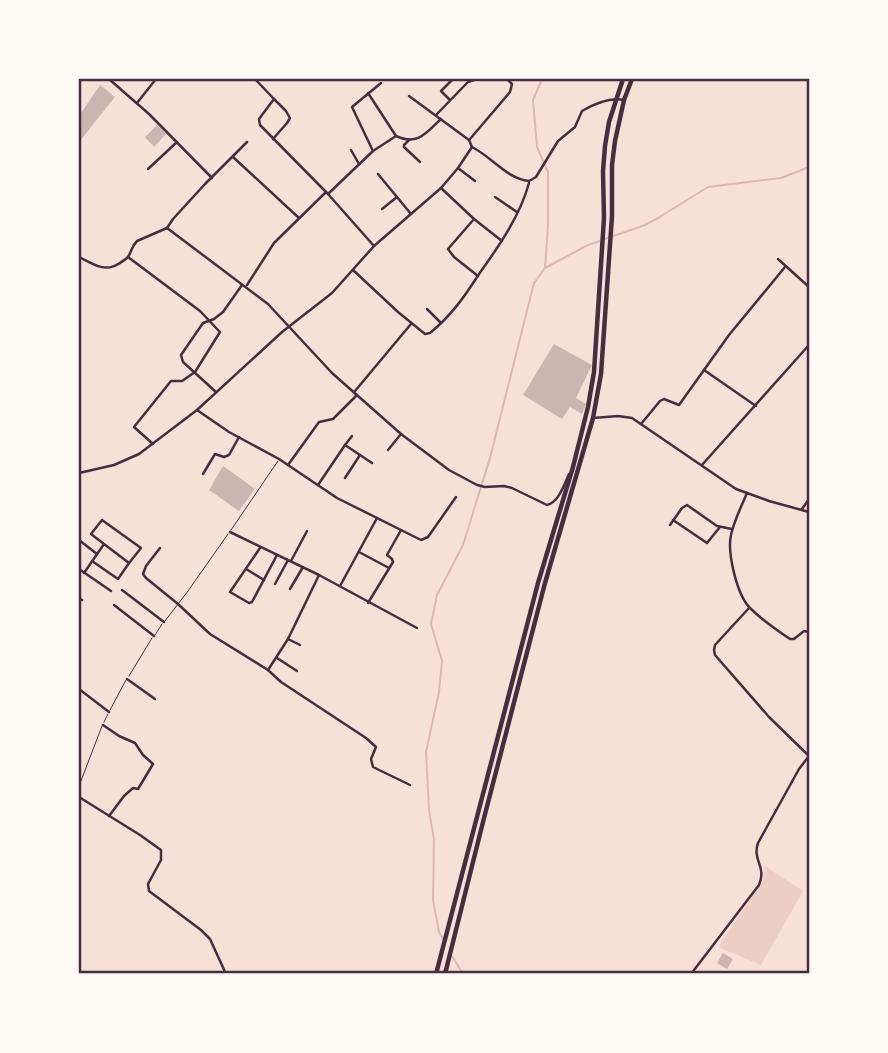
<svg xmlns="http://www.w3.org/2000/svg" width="888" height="1053" font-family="'PT Sans',sans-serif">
<rect width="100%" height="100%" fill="#f7e1d7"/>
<!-- green -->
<path fill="#ebcfc5" d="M765 866 803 891 761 965 718 947 763 881Z"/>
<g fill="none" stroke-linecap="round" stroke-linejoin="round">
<!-- stream -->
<g stroke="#dcb8b0" stroke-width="2">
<path d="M542 79 533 100 537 147 548 172V225L545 268"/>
<path d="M605 239 645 225 658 218 708 187 781 178 809 167"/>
<path d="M443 939 439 932 433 900 434 840 429 810 426 752 439 692 442 661 431 624 437 595 463 545 490 458 534 283 545 268 588 245 600 241"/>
<path d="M452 956 463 974"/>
</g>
</g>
<!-- building -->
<g fill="#ccb4b1">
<path d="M100 85 115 97 79 142V116Z"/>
<path d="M157 125 166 134 154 147 145 137Z"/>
<path d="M554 344 592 365 576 398 586 404 582 414 570 407 562 419 523 395Z"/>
<path d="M223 466 255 489 239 511 209 490Z"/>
<path d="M723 953 733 959 727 969 717 963Z"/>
</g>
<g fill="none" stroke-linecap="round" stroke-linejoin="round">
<!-- service -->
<g stroke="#4a2c40" stroke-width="1">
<path d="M231 530 278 461"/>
<path d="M165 621 188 591 228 534"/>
<path d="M155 635 162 624"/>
<path d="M129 676 152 638"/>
<path d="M110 710 126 680"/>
<path d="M104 722 108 714"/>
<path d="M79 786 102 726"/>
</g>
<!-- minor -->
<g stroke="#4a2c40" stroke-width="2.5">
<path d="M109 79 149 114 212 178"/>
<path d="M255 79 274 99 259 119 260 125 328 194 374 246"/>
<path d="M368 93 396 136C418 146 426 133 441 119"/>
<path d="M409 96 469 140 472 147"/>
<path d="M449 99 441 91 453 79"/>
<path d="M137 103 156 79"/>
<path d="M436 115 468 82 477 79"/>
<path d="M273 139 287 123 290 118 286 111 274 99"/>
<path d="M470 139 510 92 512 84 507 79"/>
<path d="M409 140 404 145V147L420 162"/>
<path d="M247 142 205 184 173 219 167 228 268 304 332 373 401 434 449 470 477 485 485 487 504 486 512 488 547 505C559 502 564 485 569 474"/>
<path d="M351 150 359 164"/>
<path d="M373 151 352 107 381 83"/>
<path d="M233 157 299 218"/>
<path d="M458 168 475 181"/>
<path d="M148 169 177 142"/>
<path d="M378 174 411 214"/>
<path d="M441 188 474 219 502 241"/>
<path d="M328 194 373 151 396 136"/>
<path d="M495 197 517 212"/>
<path d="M382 209 397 197"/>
<path d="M474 219 448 249 454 257 478 276"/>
<path d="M79 257C91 263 105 273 118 264 119 264 127 258 128 257 132 251 131 247 137 241L167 228"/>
<path d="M128 257 200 311 220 332 195 372 182 381H171L134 427 153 444"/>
<path d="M778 259 809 287"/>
<path d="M353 270 398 312 425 334 430 333C451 316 465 296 479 274 499 246 520 216 529 183"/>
<path d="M247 285 274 243 326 192"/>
<path d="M427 309 441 323"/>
<path d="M355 391 411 324"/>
<path d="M216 392 183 362 181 355 203 323 214 319 223 312 242 285"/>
<path d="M756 406 704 370 729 335 785 267"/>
<path d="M197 410 229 432 279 459 337 498 421 540 428 537 456 497"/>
<path d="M593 418 618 416 632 418 736 489 769 501 809 512"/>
<path d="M641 424 660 401 664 399 679 405 704 370"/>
<path d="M345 445 352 436"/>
<path d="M388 450 401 434"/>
<path d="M288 465 319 422 333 419 357 395"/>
<path d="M702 465 809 345"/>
<path d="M79 473 114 465 139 454 197 410 282 332 332 293 374 246 441 188 458 168 472 147C492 157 507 179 529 181L536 177 558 141 575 127 582 111C594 104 610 97 624 100"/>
<path d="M203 474 215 454 224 457 229 455 239 437"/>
<path d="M345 478 360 455"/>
<path d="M318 485 345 445 372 463"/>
<path d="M747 493C741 507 734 521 731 535 727 553 737 595 750 608 760 618 778 631 790 639H794L804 631 809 632"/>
<path d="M802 509 809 499"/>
<path d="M673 520 707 543 720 527"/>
<path d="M670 525 682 508 687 505 717 526 732 529"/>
<path d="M230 532 319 575 417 628"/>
<path d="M79 540 97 554"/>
<path d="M160 548 146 566 143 574 146 578 178 604 210 634 268 670 281 682 366 738 376 747 371 759 373 767 410 785"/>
<path d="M260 548 230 592 249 603 252 602 277 555"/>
<path d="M359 552 389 568"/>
<path d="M92 561 118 579 129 563"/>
<path d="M291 561 307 531"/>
<path d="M79 569 111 591"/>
<path d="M246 569 264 580"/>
<path d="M84 573 104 544 129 563 141 548 102 520 91 534 104 544"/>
<path d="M275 584 288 560"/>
<path d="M340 586 377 518"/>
<path d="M290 589 303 567"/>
<path d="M122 590 164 622"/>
<path d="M79 598 82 600"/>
<path d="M368 603 393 562 392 559 387 555 401 530"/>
<path d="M114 605 154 636"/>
<path d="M749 608 715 645 714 650 715 655 769 717 809 756"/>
<path d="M288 639 300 645"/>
<path d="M277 658 297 671"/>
<path d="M268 670 288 639 319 575"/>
<path d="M127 679 155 699"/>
<path d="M79 689 109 712"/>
<path d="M103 725 119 736 135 743 143 755 153 764 138 789 133 788 124 796 109 816"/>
<path d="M79 797 140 835 161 850V860L148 884 149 891 201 930 210 939 226 974"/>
<path d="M691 974 759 885C767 866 752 861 758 843L799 769 809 756"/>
</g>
<!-- trunk -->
<g stroke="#4a2c40" stroke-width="4.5">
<path d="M436 974 538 583 573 467 588 407 594 372 604 218 603 171 605 146 609 122 623 79"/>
<path d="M445 974 484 818 545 583 593 418 601 374 612 216V165L615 141 624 100 632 79"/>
</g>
</g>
<!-- border -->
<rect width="888" height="1053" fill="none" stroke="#fffaf5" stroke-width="161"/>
<rect x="80" y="80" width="728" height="892" fill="none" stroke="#4a2c40" stroke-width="2.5"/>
</svg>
